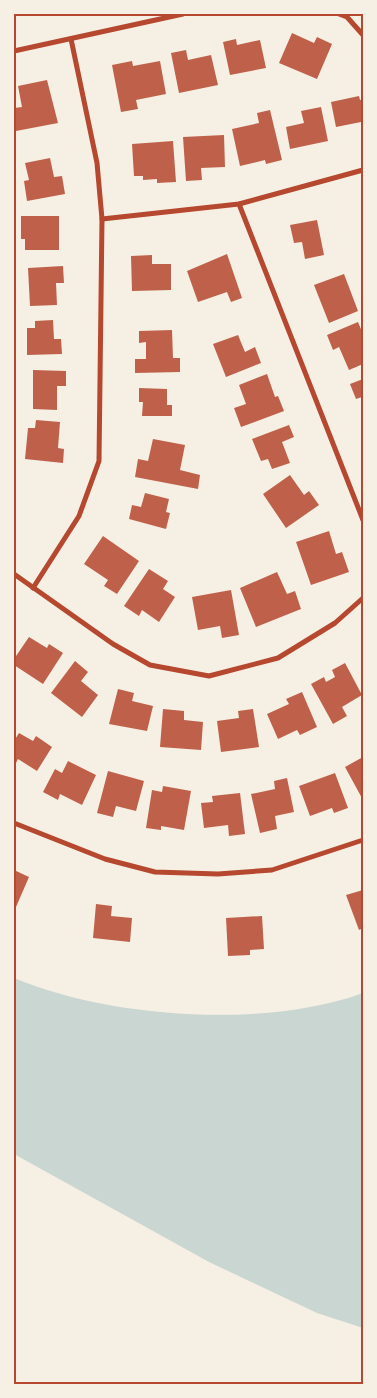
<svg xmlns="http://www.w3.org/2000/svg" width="377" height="1398" font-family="Overpass,sans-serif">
<rect width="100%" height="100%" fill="#f6efe4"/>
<!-- water -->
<path fill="#c9d6d2" d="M14 978C109 1018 265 1029 363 993V1328L317 1313 209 1262 14 1154Z"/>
<!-- building -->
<g fill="#bf614a">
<path d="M292 33 314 43 317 37 332 44 317 79 279 63Z"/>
<path d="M236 39 237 45 260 40 266 68 230 75 223 42Z"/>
<path d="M186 50 188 60 211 55 218 85 179 93 171 53Z"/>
<path d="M132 61 133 66 160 61 166 94 136 100 138 109 121 112 112 65Z"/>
<path d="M47 80 58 123 16 131 14 108 22 107 18 86Z"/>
<path d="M359 96 360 100 363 99V128L361 122 336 127 331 102Z"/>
<path d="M321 107 328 141 290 149 286 127 304 123 301 111Z"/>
<path d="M270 110 282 160 266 164 265 160 240 166 232 129 259 123 257 113Z"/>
<path d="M224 135 225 167 201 168 202 180 186 181 183 137Z"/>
<path d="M173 141 176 182 157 183V179L143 180V176H134L132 144Z"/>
<path d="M50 158 54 177 62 176 65 194 27 201 24 181 29 180 25 163Z"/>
<path d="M21 216H59V250H25V239H21Z"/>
<path d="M317 220 324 255 305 259 302 242 294 243 290 225Z"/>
<path d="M227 254 242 298 231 302 227 292 198 302 187 271Z"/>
<path d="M152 255V264H171V290L132 291 131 256Z"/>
<path d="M63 266 64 283H56L57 305 30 306 28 268Z"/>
<path d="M344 274 358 311 329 323 314 285Z"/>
<path d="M53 320 54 339H61L62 354 27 355V328H35V321Z"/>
<path d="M358 322 363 334V364L349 370 339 347 333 350 327 335Z"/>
<path d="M172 330 173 358H180V372L135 373V359H146V342L139 343V331Z"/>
<path d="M238 335 245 352 255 347 261 363 226 377 213 344Z"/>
<path d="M33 370 66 371V386H57V410L33 409Z"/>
<path d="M267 374 275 397 278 396 284 411 241 427 234 408 246 404 239 385Z"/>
<path d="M363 379V401L362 397 356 399 350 384Z"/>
<path d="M139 388 167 389V405H172V416H142L143 402H139Z"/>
<path d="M36 420 60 422 58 448 64 449 63 463 25 459 28 428H35Z"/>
<path d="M289 425 294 437 282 442 290 463 272 469 268 459 261 461 252 439Z"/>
<path d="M153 439 185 445 180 470 200 475 198 489 135 477 138 459 148 461Z"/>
<path d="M290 475 304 495 309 491 319 505 286 528 263 494Z"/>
<path d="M145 493 169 499 166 512 170 513 166 529 129 519 132 505 141 507Z"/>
<path d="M329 531 336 554 342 552 349 572 311 585 296 542Z"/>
<path d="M103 536 139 561 117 594 104 586 108 580 84 564Z"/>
<path d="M149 569 168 581 163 589 175 597 159 622 142 610 139 616 124 606Z"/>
<path d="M277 572 287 594 295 591 301 609 256 627 240 588Z"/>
<path d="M231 590 239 635 222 638 220 626 198 630 192 597Z"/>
<path d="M29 637 47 648 49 644 63 653 43 684 14 665V659Z"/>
<path d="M75 661 88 672 81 681 98 695 82 717 51 693Z"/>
<path d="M345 663 362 695 342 707 347 716 333 724 311 684 324 677 326 682 335 677 332 670Z"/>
<path d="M118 689 134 693 132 701 153 706 147 731 109 724Z"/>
<path d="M302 692 317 727 300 735 297 730 278 739 267 714 289 704 286 699Z"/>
<path d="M163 709 184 711V720L203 722 201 750 160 747Z"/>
<path d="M253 709 259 747 221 752 217 721 239 718 238 711Z"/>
<path d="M19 733 33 741 36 736 52 747 37 771 18 759 14 767V741Z"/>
<path d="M363 757V800L345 767Z"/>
<path d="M68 761 96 775 82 805 60 794 58 800 43 792 55 769 62 773Z"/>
<path d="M108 771 144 781 136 811 116 806 113 817 97 813Z"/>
<path d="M335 773 348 808 334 813 332 808 310 816 299 786Z"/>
<path d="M287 778 294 812 275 816 277 829 260 833 251 794 275 789 274 781Z"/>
<path d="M163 786 191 791 184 830 161 826V830L146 828 152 790 162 792Z"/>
<path d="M240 793 245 834 229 836 228 825 204 828 201 803 213 802 212 796Z"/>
<path d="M14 870 29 877 16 907 14 906Z"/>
<path d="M363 890V928L359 930 346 895Z"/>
<path d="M96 904 112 906 111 916 132 918 130 942 93 938Z"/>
<path d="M262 916 264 949 250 950V955L228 956 226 918Z"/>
</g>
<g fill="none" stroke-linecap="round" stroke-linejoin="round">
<!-- minor -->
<g stroke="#b5482f" stroke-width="5">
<path d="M339 14 347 17 363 35"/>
<path d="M14 51 183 14"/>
<path d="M239 204 363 520"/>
<path d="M102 219 239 204 363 170"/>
<path d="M14 574 113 644 150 665 209 676 278 658 335 623 363 598"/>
<path d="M33 588 79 516 99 461 102 219 97 163 71 39"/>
<path d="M14 823 105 859 155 872 218 874 272 870 363 840"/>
</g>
</g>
<!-- border -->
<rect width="377" height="1398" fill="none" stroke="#f6efe4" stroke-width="30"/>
<rect x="15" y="15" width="347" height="1368" fill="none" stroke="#b5482f" stroke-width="2"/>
</svg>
